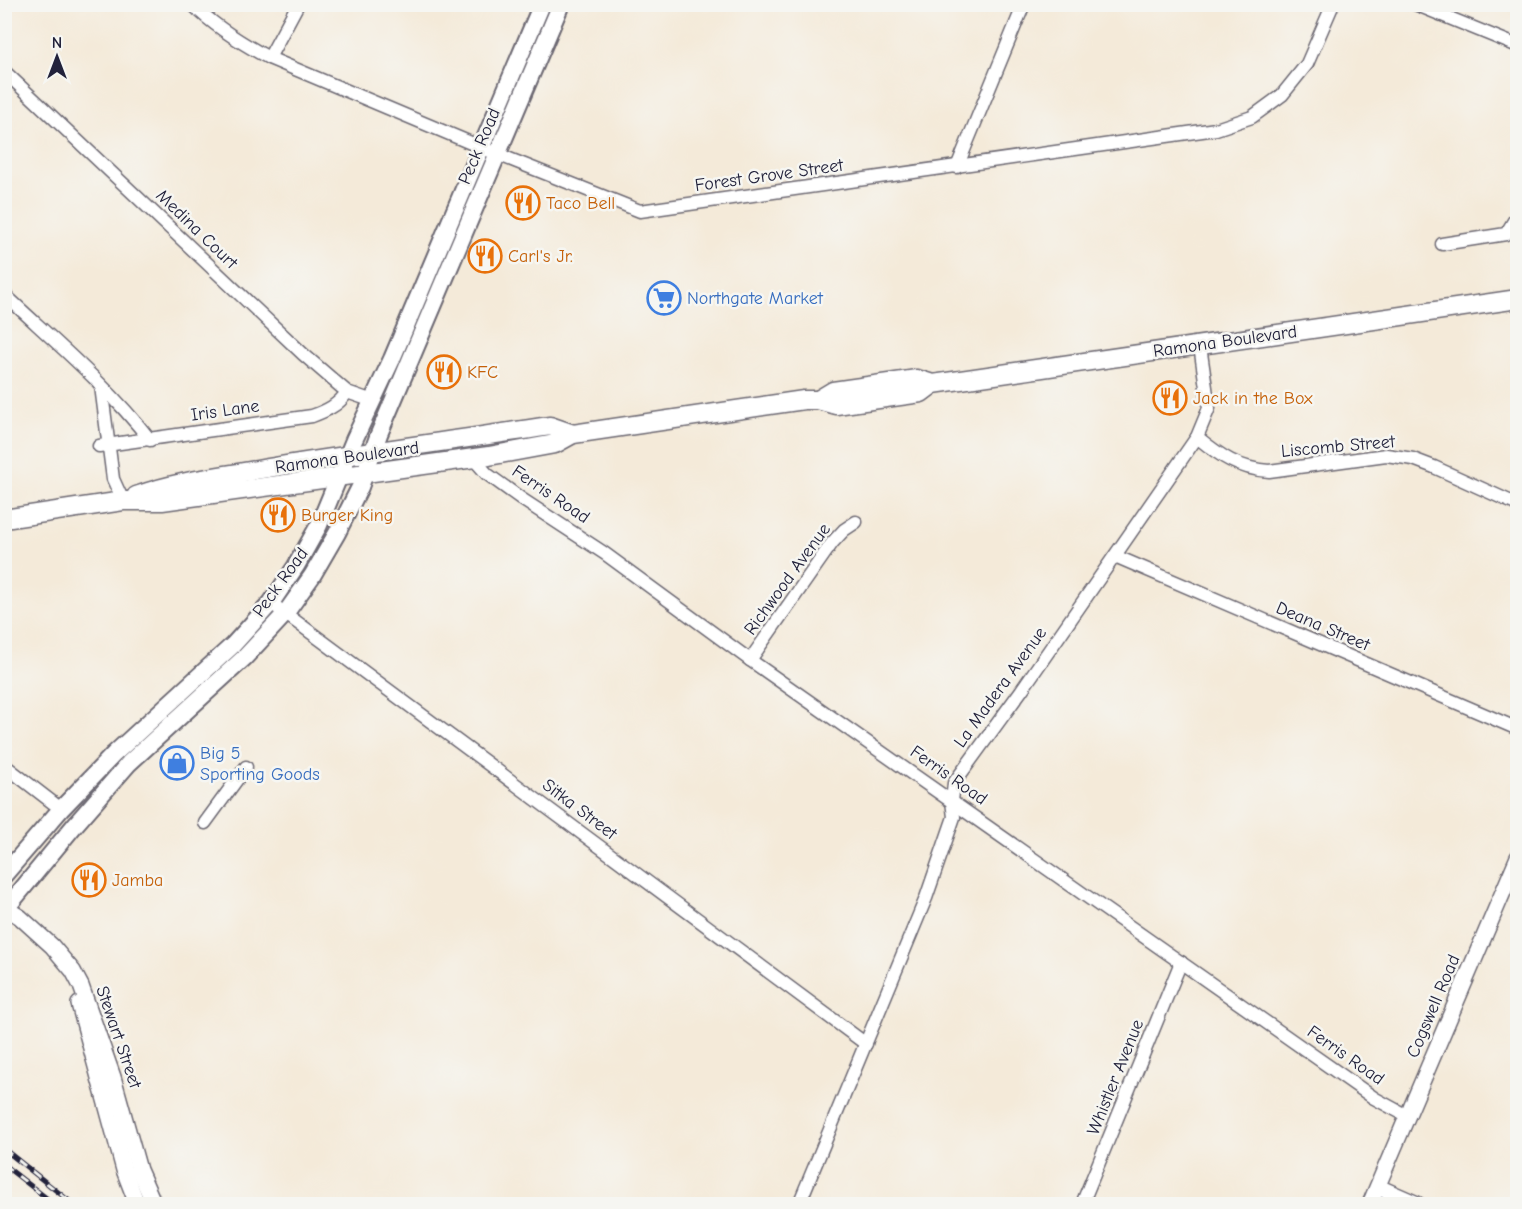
<svg xmlns="http://www.w3.org/2000/svg" width="1522" height="1209" font-family="'Comic Neue',sans-serif">
<rect width="100%" height="100%" fill="#f6f6f2"/>
<filter id="ink" filterUnits="userSpaceOnUse"><feTurbulence type="fractalNoise" baseFrequency=".0167" numOctaves="2"/><feDisplacementMap in="SourceGraphic" scale="12" xChannelSelector="R" yChannelSelector="G"/><feConvolveMatrix kernelMatrix="1 2 1 2 8 2 1 2 1" color-interpolation-filters="sRGB"/></filter>
<filter id="wash" filterUnits="userSpaceOnUse"><feTurbulence type="fractalNoise" baseFrequency=".008" numOctaves="4" result="noise"/><feDisplacementMap in="SourceGraphic" scale="24" xChannelSelector="R" yChannelSelector="G"/><feGaussianBlur stdDeviation="1.35" result="paint"/><feColorMatrix in="noise" values="0 0 0 0 0 0 0 0 0 0 0 0 0 0 0 0 0 1.4 0 .05"/><feComposite in="paint" operator="in"/></filter>
<g filter="url(#wash)">
<rect width="100%" height="100%" fill="#f4ead9"/>
</g>
<g filter="url(#ink)">
<g fill="none" stroke-linecap="round" stroke-linejoin="round">
<defs>
<g id="minor">
<path d="M192 4C214 26 241 43 269 58L497 154 640 211 1216 129 1252 117 1282 95 1307 64 1333 4"/>
<path d="M1415 4 1518 46"/>
<path d="M269 58 298 4"/>
<path d="M4 71 303 354 347 392 373 401"/>
<path d="M957 167 1024 4"/>
<path d="M1442 244 1506 234 1518 214"/>
<path d="M4 294C54 341 108 386 150 440"/>
<path d="M101 386 113 479 123 501"/>
<path d="M1197 437C1220 456 1239 469 1269 471L1386 455 1400 457 1413 459 1434 467 1518 505"/>
<path d="M99 446 312 416C326 411 339 405 347 392"/>
<path d="M473 458 487 474 523 500 604 553 750 660 1374 1098 1407 1116"/>
<path d="M1115 556 1518 729"/>
<path d="M271 603 866 1044"/>
<path d="M750 660 832 543 844 530 856 522"/>
<path d="M4 765 61 809"/>
<path d="M205 823 246 767"/>
<path d="M799 1204 926 898 954 817 952 801 954 783 1021 691 1197 437 1209 408 1200 346"/>
<path d="M1082 1204 1181 962"/>
</g>
<g id="tertiary">
<path d="M4 907 20 917 52 946 73 971 81 986 113 1077 139 1170 154 1204"/>
<path d="M79 1004 124 1170 137 1204"/>
<path d="M1378 1187 1417 1204"/>
<path d="M1370 1204 1518 857"/>
</g>
<g id="secondary">
<path d="M4 875 61 809 114 754 233 645 271 603 296 566 319 525 354 440 392 359 542 4"/>
<path d="M4 911 74 826 129 763 245 657 285 614 312 576 337 533 360 487 379 434 561 4"/>
</g>
<g id="primary">
<path d="M818 400 833 391 917 379 933 384 1518 299"/>
<path d="M136 496C180 480 228 475 274 467 366 452 458 440 550 426L573 434"/>
<path d="M4 519 123 501H162L489 456 555 444 573 434 804 400H818L836 405 921 393 933 384"/>
</g>
</defs>
<!-- minor casing -->
<use href="#minor" stroke="#6c6872" stroke-width="15"/>
<!-- tertiary casing -->
<use href="#tertiary" stroke="#6c6872" stroke-width="18"/>
<!-- secondary casing -->
<use href="#secondary" stroke="#6c6872" stroke-width="20"/>
<!-- primary casing -->
<use href="#primary" stroke="#6c6872" stroke-width="21"/>
<!-- minor -->
<use href="#minor" stroke="#fff" stroke-width="12"/>
<!-- tertiary -->
<use href="#tertiary" stroke="#fff" stroke-width="15"/>
<!-- secondary -->
<use href="#secondary" stroke="#fff" stroke-width="16"/>
<!-- primary -->
<use href="#primary" stroke="#fff" stroke-width="18"/>
<defs>
<g id="rail">
<path d="M4 1149 73 1204"/>
<path d="M4 1165 54 1204"/>
</g>
</defs>
<!-- rail casing -->
<use href="#rail" stroke="#22223b" stroke-width="5"/>
<!-- rail -->
<use href="#rail" stroke="#f6f6f2" stroke-width="3" stroke-dasharray="9" stroke-linecap="butt"/>
</g>
</g>
<!-- icons -->
<defs>
<symbol id="restaurant-ring" viewBox="-11 -11 22 22"><circle r="9.5" fill="#f6f6f2" stroke="#e8710a" stroke-width="1.5"/><path d="M-5-6h1v4h1v-4h1v4h1v-4h1v5L-1.5 .5V6h-2V.5L-5-1ZM5-6V6H3V1.5H1.5Q1.5-4 5-6Z" fill="#e8710a"/></symbol>
<symbol id="supermarket-ring" viewBox="-11 -11 22 22"><circle r="9.5" fill="#f6f6f2" stroke="#3f7fe0" stroke-width="1.5"/><path d="M-6-5.5h2.5l.6 2H6L4.5 2H-2.5L-4.4-4H-6ZM-1.5 3.2a1.3 1.3 0 1 0 .1 0ZM3 3.2a1.3 1.3 0 1 0 .1 0Z" fill="#3f7fe0"/></symbol>
<symbol id="shop-ring" viewBox="-11 -11 22 22"><circle r="9.5" fill="#f6f6f2" stroke="#3f7fe0" stroke-width="1.5"/><path d="M-5-2.5h2.3a2.7 3.5 0 0 1 5.4 0H5L5.5 6h-11ZM-1.5-2.5h3a1.5 2.3 0 0 0-3 0Z" fill="#3f7fe0"/></symbol>
</defs>
<g fill-rule="evenodd">
<use href="#restaurant-ring" x="504" y="184" width="38" height="38"/>
<use href="#restaurant-ring" x="466" y="237" width="38" height="38"/>
<use href="#supermarket-ring" x="645" y="279" width="38" height="38"/>
<use href="#restaurant-ring" x="425" y="353" width="38" height="38"/>
<use href="#restaurant-ring" x="1151" y="379" width="38" height="38"/>
<use href="#restaurant-ring" x="259" y="496" width="38" height="38"/>
<use href="#shop-ring" x="158" y="744" width="38" height="38"/>
<use href="#restaurant-ring" x="70" y="861" width="38" height="38"/>
</g>
<g text-anchor="middle" stroke-width="5" stroke-linejoin="round" paint-order="stroke">
<!-- street labels -->
<g font-size="18" fill="#22223b" stroke="#f6f6f2">
<text transform="translate(479 146) rotate(-67)" y="6">Peck Road</text>
<text transform="translate(769 175) rotate(-8)" y="6">Forest Grove Street</text>
<text transform="translate(197 229) rotate(44)" y="6">Medina Court</text>
<text transform="translate(1225 341) rotate(-8)" y="6">Ramona Boulevard</text>
<text transform="translate(225 410) rotate(-8)" y="6">Iris Lane</text>
<text transform="translate(1338 446) rotate(-5)" y="6">Liscomb Street</text>
<text transform="translate(347 457) rotate(-8)" y="6">Ramona Boulevard</text>
<text transform="translate(551 494) rotate(34)" y="6">Ferris Road</text>
<text transform="translate(787 579) rotate(-54)" y="6">Richwood Avenue</text>
<text transform="translate(280 582) rotate(-54)" y="6">Peck Road</text>
<text transform="translate(1323 626) rotate(23)" y="6">Deana Street</text>
<text transform="translate(1000 687) rotate(-54)" y="6">La Madera Avenue</text>
<text transform="translate(949 775) rotate(35)" y="6">Ferris Road</text>
<text transform="translate(580 809) rotate(37)" y="6">Sitka Street</text>
<text transform="translate(1433 1006) rotate(-67)" y="6">Cogswell Road</text>
<text transform="translate(119 1037) rotate(71)" y="6">Stewart Street</text>
<text transform="translate(1346 1055) rotate(35)" y="6">Ferris Road</text>
<text transform="translate(1115 1077) rotate(-68)" y="6">Whistler Avenue</text>
</g>
<!-- food labels -->
<g font-size="18" fill="#c56008" stroke="#f6f6f2" text-anchor="start">
<text x="546" y="209">Taco Bell</text>
<text x="508" y="262">Carl's Jr.</text>
<text x="467" y="378">KFC</text>
<text x="1193" y="404">Jack in the Box</text>
<text x="301" y="521">Burger King</text>
<text x="112" y="886">Jamba</text>
</g>
<!-- shop labels -->
<g font-size="18" fill="#366cbe" stroke="#f6f6f2" text-anchor="start">
<text x="687" y="304">Northgate Market</text>
<text x="200" y="759">Big 5<tspan x="200" dy="21">Sporting Goods</tspan></text>
</g>
</g>
<!-- margin -->
<rect width="1522" height="1209" fill="none" stroke="#f6f6f2" stroke-width="24"/>
<!-- north arrow -->
<g transform="translate(57 57)" stroke="#f6f6f2" stroke-width="4.5" paint-order="stroke">
<path d="M0-4.5L10 22L0 15L-10 22Z" fill="#22223b"/>
<text y="-9" font-size="16" font-weight="bold" text-anchor="middle" fill="#22223b">N</text>
</g>
</svg>
